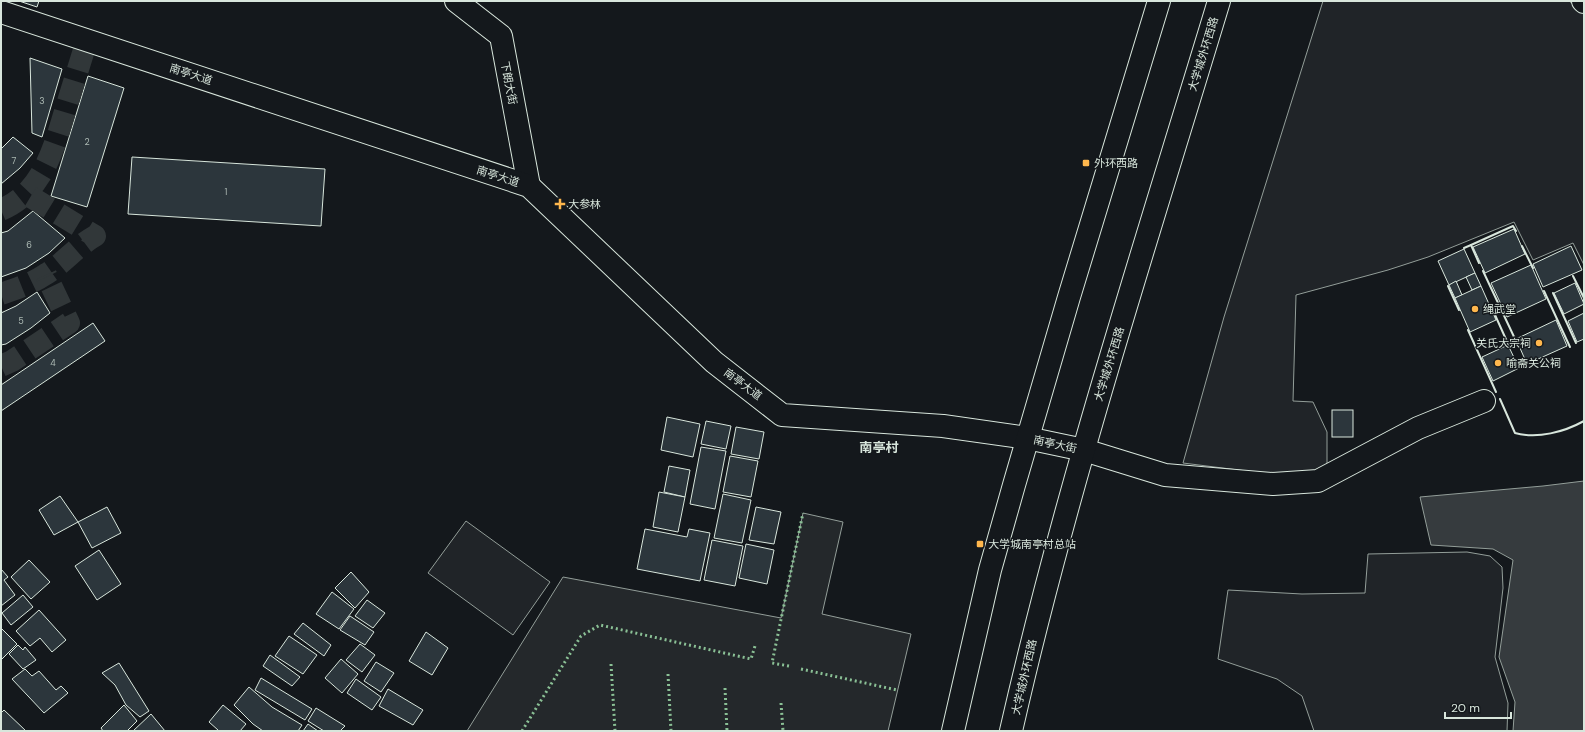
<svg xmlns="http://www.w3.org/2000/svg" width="1585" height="732" font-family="'DM Sans','Noto Sans SC',sans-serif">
<rect width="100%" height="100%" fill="#14181c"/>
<!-- green -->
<g fill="#202428" stroke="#939e99">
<path d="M1323 1H1569L1584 13V265L1573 243 1533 260 1514 222 1428 257 1388 270 1296 295 1293 401 1313 402 1327 432V465L1314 473 1278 475 1183 463 1224 317Z"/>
<path d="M466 521 550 582 513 635 428 573Z"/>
<path d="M1467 552 1490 556 1502 567 1503 588 1495 657 1508 703 1507 731H1314L1302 696 1277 679 1218 659 1228 590 1302 594 1365 593 1368 554Z"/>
</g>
<!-- parking -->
<path fill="#24282b" stroke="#939e99" d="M803 513 843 522 822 614 911 634 888 731H467L563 577 781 618Z"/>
<!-- water -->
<path fill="#363b3e" stroke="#939e99" d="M1584 481V731H1513L1515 702 1499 657 1513 560 1493 549 1431 545 1420 497 1543 486Z"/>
<!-- building -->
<g fill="#2c363c" stroke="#d8e6dc">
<path d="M19 1H39L37 7Z"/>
<path d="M30 58 62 69 42 137 32 133Z"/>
<path d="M88 76 124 88 87 207 51 196Z"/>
<path d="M13 137 33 153 20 168 1 184V149Z"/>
<path d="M132 157 325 169 321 226 128 214Z"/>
<path d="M33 211 65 238 49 253 26 268 1 277V233L8 231Z"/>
<path d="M1514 229 1525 254 1485 273 1473 247Z"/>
<path d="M1571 246 1582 270 1543 287 1533 264Z"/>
<path d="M1464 249 1475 273 1449 285 1438 261Z"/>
<path d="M1531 265 1546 299 1507 317 1491 283Z"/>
<path d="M1475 273 1481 286 1472 290 1466 277Z"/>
<path d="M1456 281 1462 295 1455 298 1449 285Z"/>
<path d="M1575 283 1584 304 1564 314 1554 293Z"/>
<path d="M1481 286 1496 320 1470 332 1455 298Z"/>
<path d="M37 292 50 313 31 328 6 344 1 345V313L16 306Z"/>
<path d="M1584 313V339L1577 342 1568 321Z"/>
<path d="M1556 320 1567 346 1527 364 1516 339Z"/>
<path d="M93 323 105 341 1 411V385Z"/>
<path d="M1508 345 1519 368 1493 381 1482 357Z"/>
<rect x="1332" y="410" width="21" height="27"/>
<path d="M667 417 700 424 693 457 661 450Z"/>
<path d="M706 421 731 426 726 449 701 444Z"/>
<path d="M736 427 764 432 759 459 731 454Z"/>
<path d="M701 447 726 451 715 509 690 504Z"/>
<path d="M730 456 758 461 751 497 723 492Z"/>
<path d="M669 466 690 470 685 497 664 492Z"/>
<path d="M659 492 685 497 678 532 653 527Z"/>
<path d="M723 494 751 500 742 543 714 538Z"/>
<path d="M60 496 78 522 54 535 39 510Z"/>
<path d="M107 507 121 533 92 548 78 522Z"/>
<path d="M756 507 781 512 774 544 749 540Z"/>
<path d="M645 529 687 537 689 529 710 533 700 581 637 569Z"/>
<path d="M712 540 743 546 735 586 704 580Z"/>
<path d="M746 544 774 550 767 584 739 578Z"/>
<path d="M99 550 121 584 97 600 75 566Z"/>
<path d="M29 560 50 582 31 599 11 577Z"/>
<path d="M1 569 8 577 4 580 15 595 1 606Z"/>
<path d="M351 572 369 592 355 608 335 588Z"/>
<path d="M332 592 354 609 339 629 316 614Z"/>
<path d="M23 595 33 607 11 625 2 613Z"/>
<path d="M367 600 385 613 373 628 355 616Z"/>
<path d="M39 610 66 640 52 652 40 638 30 646 16 631Z"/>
<path d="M350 616 374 632 365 645 340 630Z"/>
<path d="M303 623 331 645 324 656 294 634Z"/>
<path d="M1 628 17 644 1 660Z"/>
<path d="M426 632 448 648 432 675 409 661Z"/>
<path d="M289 636 317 655 303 674 275 656Z"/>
<path d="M360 644 375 655 362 672 346 660Z"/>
<path d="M18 645 23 650 25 647 36 660 23 669 9 654Z"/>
<path d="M270 655 300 677 292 686 263 666Z"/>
<path d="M341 659 358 674 342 693 325 678Z"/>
<path d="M376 662 394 673 381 692 364 681Z"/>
<path d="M119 663 149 711 140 717 126 705 115 685 102 673Z"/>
<path d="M25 669 32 676 39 671 56 690 61 686 68 693 44 713 12 679Z"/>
<path d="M261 678 312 709 305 720 255 690Z"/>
<path d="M356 679 381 697 372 710 347 693Z"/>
<path d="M249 687 272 707 302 725 298 731H263L253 724 234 705Z"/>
<path d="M388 689 423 710 413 725 379 706Z"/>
<path d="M124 705 137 721 127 731H103L101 728Z"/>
<path d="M223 705 246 724 240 731H217L218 730 209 722Z"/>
<path d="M316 708 345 726 340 731H324L308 721Z"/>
<path d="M4 710 26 731H3L1 729V713Z"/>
<path d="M151 714 165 731H133Z"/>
<path d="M308 724 318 731H303Z"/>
</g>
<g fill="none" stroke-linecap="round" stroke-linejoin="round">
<!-- minor-tunnel -->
<g stroke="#313739" stroke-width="22" stroke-dasharray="22 11" stroke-linecap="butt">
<path d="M1 210C43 192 54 148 66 108 73 85 80 63 87 40"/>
<path d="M1 294C16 289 33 283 46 274 64 263 77 246 95 236L26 194"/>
<path d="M1 366 12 361 69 323 46 275"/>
</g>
<defs>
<g id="minor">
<path d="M456 1 501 36 529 186"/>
<path d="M1583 1 1584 2"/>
<path d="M1 12 529 186 714 362 782 415 943 426 1027 438 1084 450 1165 475 1273 484 1318 481 1418 428 1484 401"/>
</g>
<g id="major">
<path d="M953 731 990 570 1014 485 1069 297 1159 1"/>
<path d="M1011 731C1067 484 1146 243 1219 1"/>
</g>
</defs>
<!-- minor casing -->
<use href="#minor" stroke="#d8e6dc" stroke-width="24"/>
<!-- major casing -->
<use href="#major" stroke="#d8e6dc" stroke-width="24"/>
<!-- minor -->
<use href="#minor" stroke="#14181c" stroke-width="22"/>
<!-- major -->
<use href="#major" stroke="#14181c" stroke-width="22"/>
<!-- hedge -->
<g stroke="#8ac095" stroke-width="3" stroke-dasharray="2 3" stroke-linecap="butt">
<path d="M611 664 615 731"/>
<path d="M789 666 772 663 803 513"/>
<path d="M801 669 897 690"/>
<path d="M668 674 671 731"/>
<path d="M725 688 727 731"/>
<path d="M781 703 783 731"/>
<path d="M522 731 581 636 600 625 751 659 755 646"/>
</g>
<!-- wall -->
<g stroke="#d8e6dc" stroke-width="2">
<path d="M1522 246 1533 268"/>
<path d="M1464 248 1471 245"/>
<path d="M1479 263 1471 245 1513 226 1516 231"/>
<path d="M1483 271 1516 341"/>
<path d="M1573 276 1584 298"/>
<path d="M1448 286 1459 310"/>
<path d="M1544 291 1570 347"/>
<path d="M1553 293 1576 343"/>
<path d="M1491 306 1509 346"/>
<path d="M1468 330 1496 392"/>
<path d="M1500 399 1515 433C1538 439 1564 432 1584 421"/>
</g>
</g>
<!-- markers -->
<g fill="#ffb74d" stroke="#14181c" stroke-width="1.5">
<rect x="1082" y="159" width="8" height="8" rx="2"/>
<path d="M558 198h4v4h4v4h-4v4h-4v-4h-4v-4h4z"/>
<circle cx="1475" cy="309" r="4"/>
<circle cx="1539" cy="343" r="4"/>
<circle cx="1498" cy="363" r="4"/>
<rect x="976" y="540" width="8" height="8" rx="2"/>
</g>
<g text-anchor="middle" stroke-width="3" stroke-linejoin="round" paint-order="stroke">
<!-- number labels -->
<g font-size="9" fill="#adbab4">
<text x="42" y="104">3</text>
<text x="87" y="145">2</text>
<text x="14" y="164">7</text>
<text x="226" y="195">1</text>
<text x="29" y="248">6</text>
<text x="21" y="324">5</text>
<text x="53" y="366">4</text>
</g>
<!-- street labels -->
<g font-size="11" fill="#d8e6dc" stroke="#14181c">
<text transform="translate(1203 54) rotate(-73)" y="4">大学城外环西路</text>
<text transform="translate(191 74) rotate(18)" y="4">南亭大道</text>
<text transform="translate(509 83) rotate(79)" y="4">下朗大街</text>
<text transform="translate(498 176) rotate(18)" y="4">南亭大道</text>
<text transform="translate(1109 364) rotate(-73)" y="4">大学城外环西路</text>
<text transform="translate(743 384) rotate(37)" y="4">南亭大道</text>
<text transform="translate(1055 444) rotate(12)" y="4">南亭大街</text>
<text transform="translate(1024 677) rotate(-77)" y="4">大学城外环西路</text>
</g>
<!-- poi labels -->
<g font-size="11" fill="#d8e6dc" stroke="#14181c" text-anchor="start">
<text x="1094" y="167">外环西路</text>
<text x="568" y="208">大参林</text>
<text x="1483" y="313">绳武堂</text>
<text x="1531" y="347" text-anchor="end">关氏大宗祠</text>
<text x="1506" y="367">喻斋关公祠</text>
<text x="988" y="548">大学城南亭村总站</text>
</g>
<!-- quarter labels -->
<g font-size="13" font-weight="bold" fill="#d8e6dc" stroke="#14181c">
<text x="879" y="452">南亭村</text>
</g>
</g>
<!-- border -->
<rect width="1585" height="732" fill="none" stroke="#d8e6dc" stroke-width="4"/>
<!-- scale -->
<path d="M1445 712v6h66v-6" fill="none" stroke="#d8e6dc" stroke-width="2"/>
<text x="1451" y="712" font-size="12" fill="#d8e6dc" stroke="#14181c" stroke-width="3" paint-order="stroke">20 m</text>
</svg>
